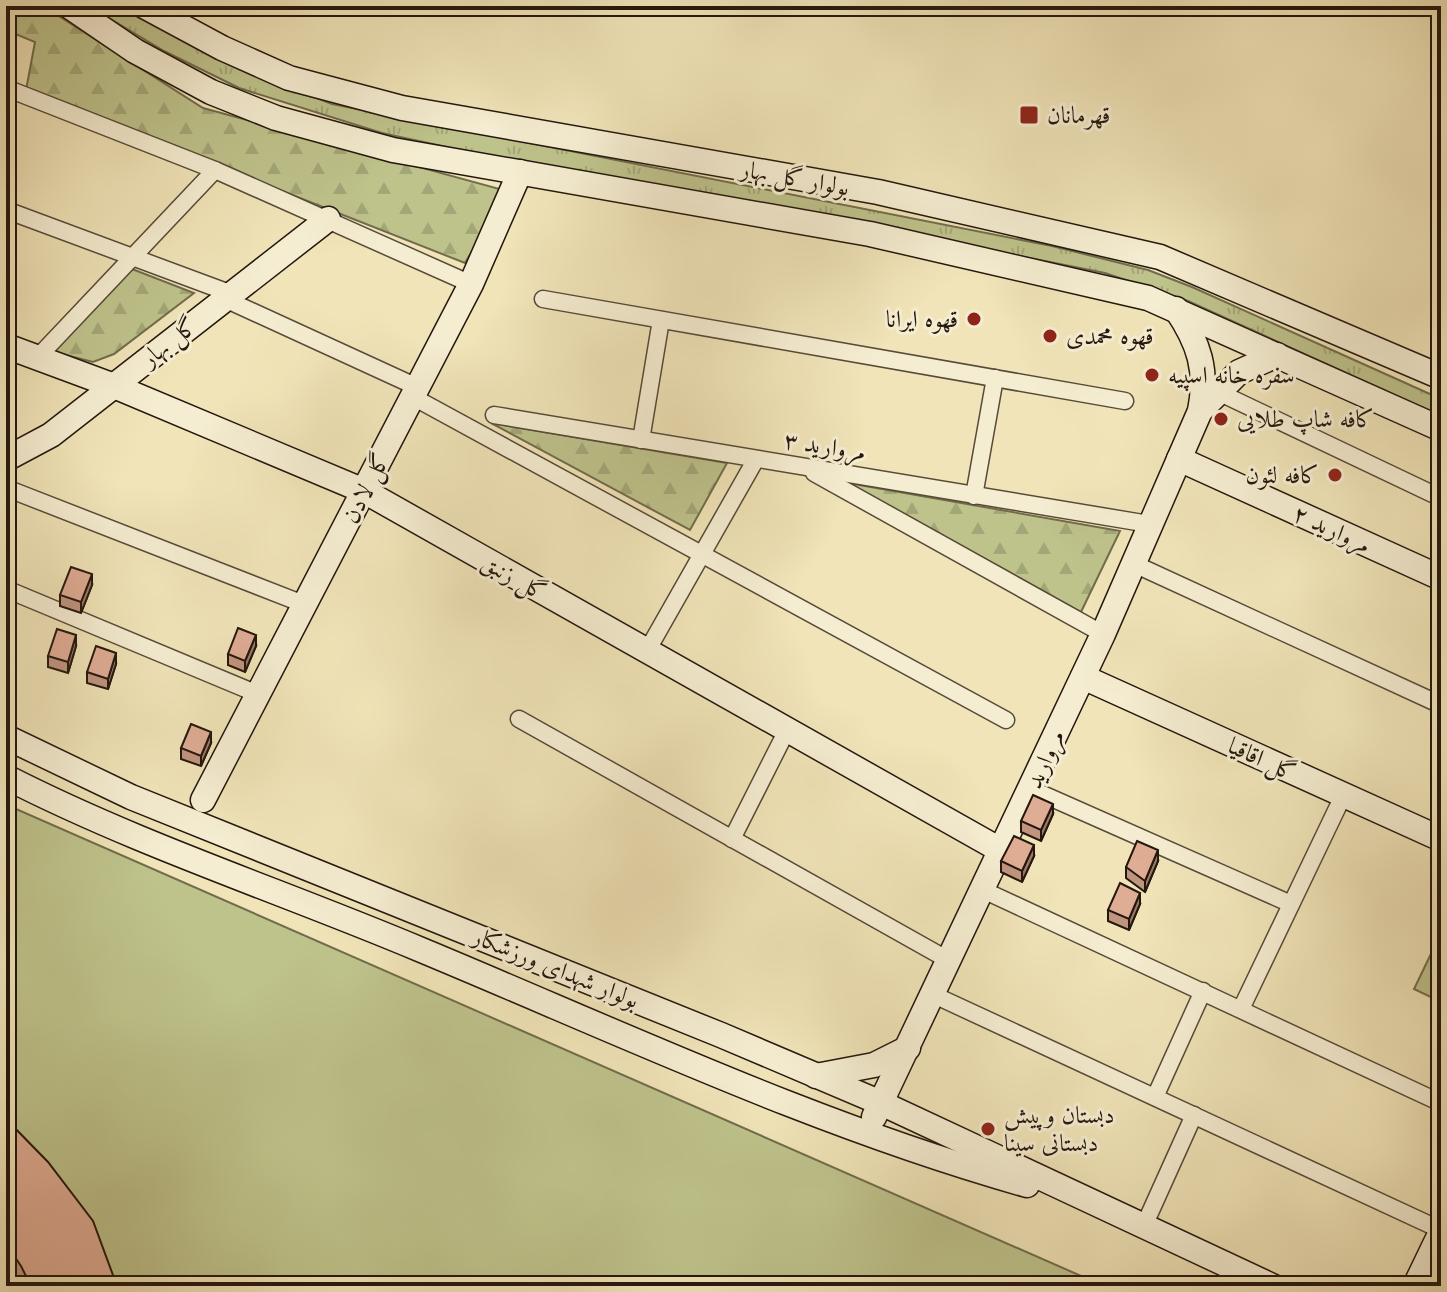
<svg xmlns="http://www.w3.org/2000/svg" width="1447" height="1292" font-family="'Old Standard TT',Amiri,serif">
<defs>
<pattern id="grass-tufts" width="24" height="20" patternUnits="userSpaceOnUse" patternTransform="scale(2)"><rect width="24" height="20" fill="#bec28b"/><path d="M3 7l-1-3M5 7V3M7 7l1-3M15 17l-1-3M17 17v-4M19 17l1-3" fill="none" stroke="#a3a677"/></pattern>
<pattern id="forest-firs" width="22" height="20" patternUnits="userSpaceOnUse" patternTransform="scale(2)"><rect width="22" height="20" fill="#bec28b"/><path d="M5 1l3.5 6h-7zM16 11l3.5 6h-7z" fill="#a3a677"/></pattern>
</defs>
<rect width="100%" height="100%" fill="#f0e4b8"/>
<filter id="stains"><feTurbulence type="fractalNoise" baseFrequency=".0025" numOctaves="4"/><feColorMatrix values="0 0 0 0 .2 0 0 0 0 .09 0 0 0 0 .02 0 0 0 .5 -.17"/></filter>
<radialGradient id="worn" r=".72"><stop offset=".6" stop-color="#630" stop-opacity="0"/><stop offset="1" stop-color="#630" stop-opacity=".3"/></radialGradient>
<!-- grass -->
<path fill="url(#grass-tufts)" stroke="#716c4c" stroke-width="2" d="M89 6H118L219 60 332 104 1052 246 1148 270 1192 287 1441 399V416L1188 301 1105 273 844 221 548 169 382 133 239 88 164 51Z"/>
<!-- forest -->
<g fill="url(#forest-firs)" stroke="#716c4c" stroke-width="2">
<path d="M6 6H43L203 108 507 191 465 263 26 90 35 42 6 30Z"/>
<path d="M132 269 194 293 114 354 93 362 50 351Z"/>
<path d="M491 423 727 463 690 530Z"/>
<path d="M848 483 1120 531 1081 612Z"/>
</g>
<!-- pitch -->
<g fill="#bec28b" stroke="#716c4c" stroke-width="2">
<path d="M6 805H7L1104 1286H6Z"/>
<path d="M1441 933V1002L1414 989Z"/>
</g>
<g fill="none" stroke-linecap="round" stroke-linejoin="round">
<defs>
<g id="street">
<path d="M6 88 215 170 471 284"/>
<path d="M6 210 232 294"/>
<path d="M225 299 417 387"/>
<path d="M543 299 1125 401"/>
<path d="M38 357 215 170"/>
<path d="M1218 392 1441 498"/>
<path d="M413 397 1006 720"/>
<path d="M494 415 1149 524"/>
<path d="M641 440 661 320"/>
<path d="M814 473 1103 634"/>
<path d="M6 488 306 605"/>
<path d="M974 496 995 378"/>
<path d="M1132 563 1441 705"/>
<path d="M6 589 260 695"/>
<path d="M647 651 756 459"/>
<path d="M519 719 950 961"/>
<path d="M1031 789 1291 904"/>
<path d="M732 839 787 730"/>
<path d="M983 890 1441 1103"/>
<path d="M934 995 1441 1230"/>
<path d="M1241 1009 1343 796"/>
<path d="M1155 1097 1203 991"/>
<path d="M1144 1226 1194 1115"/>
</g>
<g id="secondary">
<path d="M69 6 135 51 211 92 276 118 393 150 870 234 1148 298 1441 429"/>
<path d="M144 6 222 48 289 78 402 108 878 192 1160 257 1441 377"/>
<path d="M6 346 114 386 364 491 1002 851"/>
<path d="M1200 411 1239 372 1277 355"/>
<path d="M6 459 51 435 328 219"/>
<path d="M1179 459 1441 578"/>
<path d="M1083 677 1441 839"/>
<path d="M6 737 131 797 721 1035 881 1103 1272 1286"/>
<path d="M6 777C139 845 281 891 419 949 619 1032 817 1126 1027 1185"/>
<path d="M203 800 471 284 520 172"/>
<path d="M816 1076 874 1065 908 1048"/>
<path d="M874 1117 1103 634 1200 411C1208 370 1199 343 1176 309"/>
<path d="M1415 1286 1441 1232"/>
</g>
</defs>
<!-- street casing -->
<use href="#street" stroke="#574a38" stroke-width="19"/>
<!-- secondary casing -->
<use href="#secondary" stroke="#24170d" stroke-width="27"/>
<!-- street -->
<use href="#street" stroke="#f5edd1" stroke-width="16"/>
<!-- secondary -->
<use href="#secondary" stroke="#f5edd1" stroke-width="24"/>
</g>
<!-- wall -->
<g fill="#c0947f" stroke="#24170d" stroke-width="2">
<path d="M92 585 81 613 60 606V595Z"/>
<path d="M76 646 68 673 48 667V656Z"/>
<path d="M256 646 245 672 228 665V654Z"/>
<path d="M116 664 108 689 87 683V672Z"/>
<path d="M211 743 201 766 181 759V748Z"/>
<path d="M1053 814 1041 841 1021 832V821Z"/>
<path d="M1034 856 1022 882 1001 872V861Z"/>
<path d="M1158 861 1145 892 1126 878V867Z"/>
<path d="M1140 904 1129 930 1108 921V910Z"/>
<path d="M6 1119 117 1286H20L6 1266Z"/>
</g>
<!-- shaded-wall -->
<g fill="#9c7868" stroke="#24170d" stroke-width="2">
<path d="M92 574V585L81 613V602Z"/>
<path d="M11 616V627L6 641V630Z"/>
<path d="M76 635V646L68 673V662Z"/>
<path d="M256 635V646L245 672V661Z"/>
<path d="M116 653V664L108 689V679Z"/>
<path d="M211 732V743L201 766V756Z"/>
<path d="M1053 804V814L1041 841V830Z"/>
<path d="M1034 845V856L1022 882V871Z"/>
<path d="M1158 850V861L1145 892V881Z"/>
<path d="M1140 893V904L1129 930V919Z"/>
</g>
<!-- building -->
<g fill="#dfac94" stroke="#24170d" stroke-width="2">
<path d="M71 567 92 574 81 602 60 595Z"/>
<path d="M6 614 11 616 6 630Z"/>
<path d="M238 628 256 635 245 661 228 654Z"/>
<path d="M57 629 76 635 68 662 48 656Z"/>
<path d="M96 646 116 653 108 679 87 672Z"/>
<path d="M191 724 211 732 201 756 181 748Z"/>
<path d="M1033 795 1053 804 1041 830 1021 821Z"/>
<path d="M1014 836 1034 845 1022 871 1001 861Z"/>
<path d="M1137 841 1158 850 1145 881 1126 867Z"/>
<path d="M1120 883 1140 893 1129 919 1108 910Z"/>
<path d="M6 1119 48 1162 93 1221 117 1286H31L21 1266 6 1244Z"/>
</g>
<!-- markers -->
<g fill="#8f2418" stroke="#f5edd1" stroke-width="3">
<rect x="1019" y="105" width="20" height="20" rx="4"/>
<circle cx="974" cy="319" r="8"/>
<circle cx="1050" cy="336" r="8"/>
<circle cx="1152" cy="375" r="8"/>
<circle cx="1221" cy="419" r="8"/>
<circle cx="1335" cy="475" r="8"/>
<circle cx="988" cy="1129" r="8"/>
</g>
<g text-anchor="middle" stroke-width="6" stroke-linejoin="round" paint-order="stroke">
<!-- poi labels -->
<g font-size="24" fill="#24170d" stroke="#f5edd1" text-anchor="start">
<text x="1047" y="123">قهرمانان</text>
<text x="958" y="327" text-anchor="end">قهوه ایرانا</text>
<text x="1066" y="344">قهوه محمدی</text>
<text x="1168" y="383">سفره خانه اسپیه</text>
<text x="1237" y="427">کافه شاپ طلایی</text>
<text x="1319" y="483" text-anchor="end">کافه لئون</text>
<text x="1004" y="1123">دبستان وپیش<tspan x="1004" dy="28">دبستانی سینا</tspan></text>
</g>
<!-- street labels -->
<g font-size="24" fill="#24170d" stroke="#f5edd1">
<text transform="translate(795 178) rotate(10)" y="8">بولوار گل بهار</text>
<text transform="translate(169 342) rotate(-38)" y="8">گل بهار</text>
<text transform="translate(825 446) rotate(9)" y="8">مروارید ۳</text>
<text transform="translate(366 488) rotate(-63)" y="8">گل لادن</text>
<text transform="translate(1332 529) rotate(25)" y="8">مروارید ۲</text>
<text transform="translate(514 577) rotate(29)" y="8">گل زنبق</text>
<text transform="translate(1045 759) rotate(-65)" y="8">مروارید</text>
<text transform="translate(1262 759) rotate(25)" y="8">گل اقاقیا</text>
<text transform="translate(556 968) rotate(22)" y="8">بولوار شهدای ورزشکار</text>
</g>
</g>
<!-- margin -->
<rect width="1447" height="1292" fill="none" stroke="#f0e4b8" stroke-width="32"/>
<rect x="8" y="8" width="1431" height="1276" fill="none" stroke="#24170d" stroke-width="4"/>
<rect x="16" y="16" width="1415" height="1260" fill="none" stroke="#24170d" stroke-width="2"/>
<rect width="100%" height="100%" filter="url(#stains)"/>
<rect width="100%" height="100%" fill="url(#worn)"/>
</svg>
